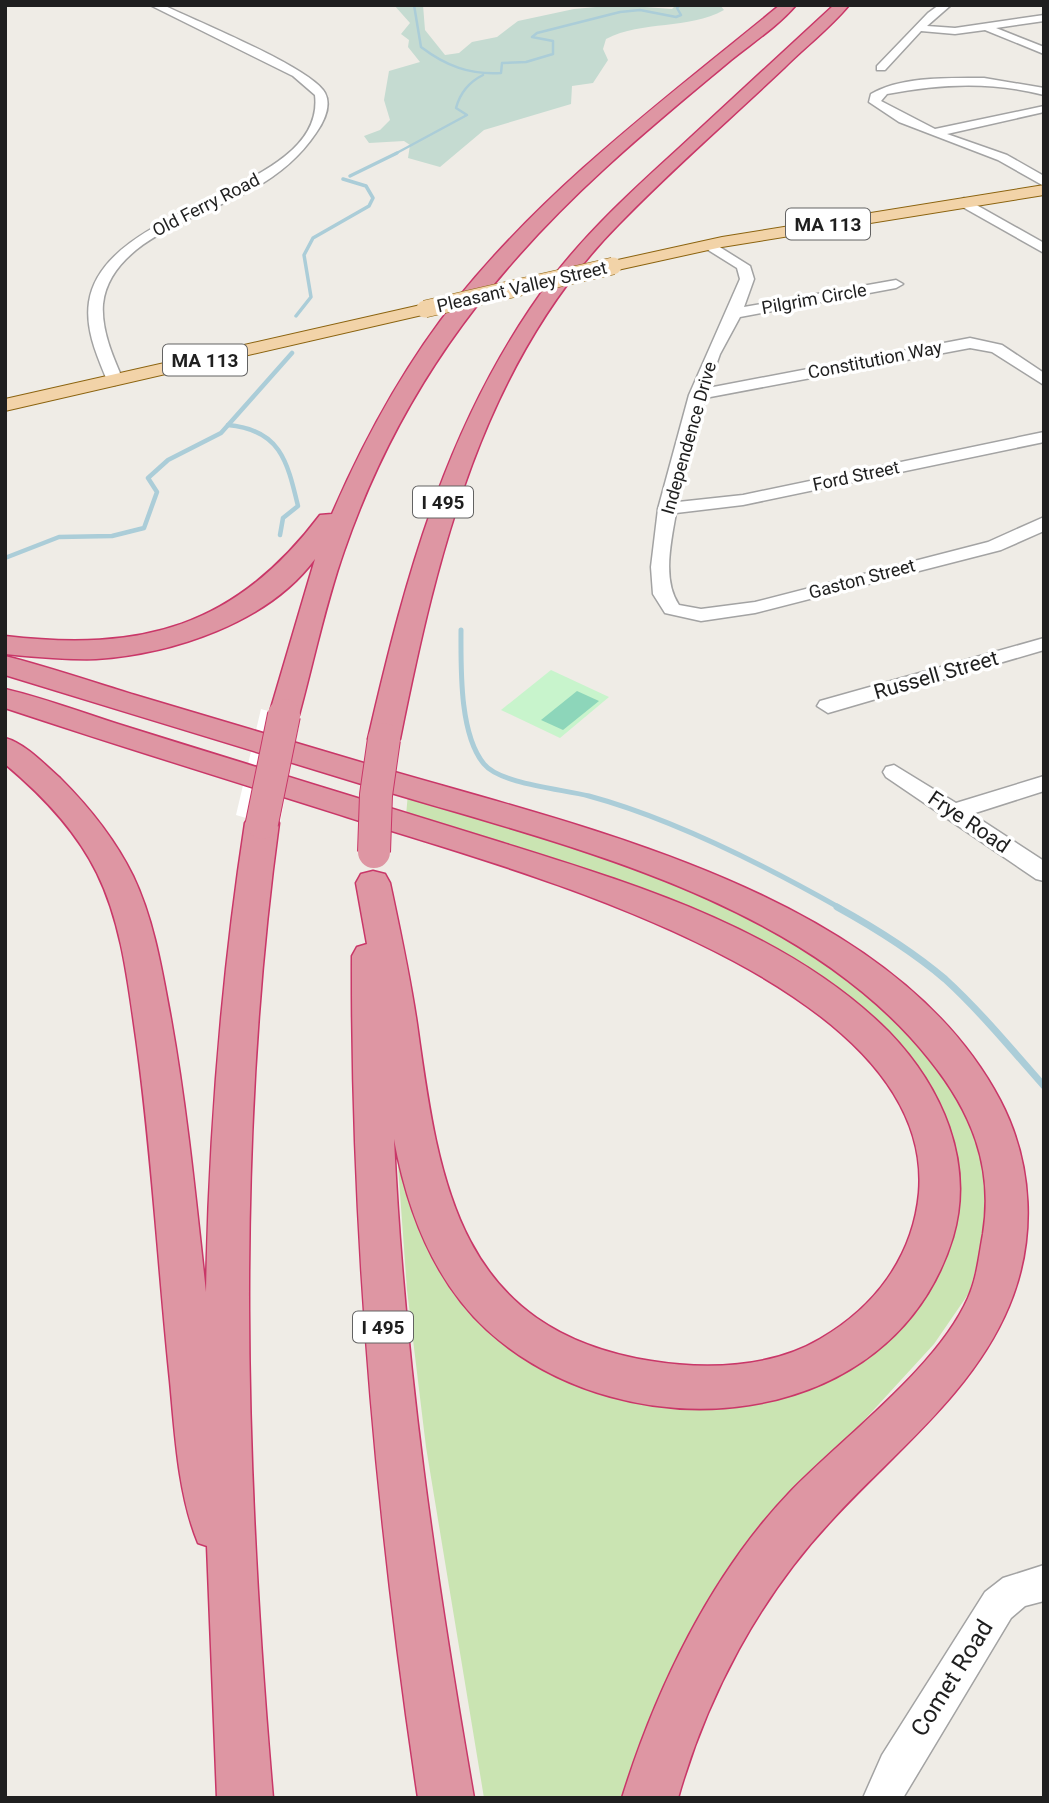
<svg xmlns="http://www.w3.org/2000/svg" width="1049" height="1803" font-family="Roboto,sans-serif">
<rect width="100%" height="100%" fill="#efece6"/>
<!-- grass -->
<path fill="#cae4b2" d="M408 793 634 863 821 951 943 1060 986 1160 988 1224 969 1293 934 1344 835 1452 626 1798H484L426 1447 407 1290 396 1138 425 1239 624 1388 852 1352 947 1170 840 1000 406 816Z"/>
<!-- wetland -->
<path fill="#c5dbd1" d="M394 5H423L425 30 445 55 459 53 472 42 497 37 518 21 574 9 618 5 672 9 676 5H720L724 10C688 30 643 20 606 39L603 49 608 60 593 83 572 86 571 104 484 130 440 167 408 158 410 145 404 141 369 143 364 136 380 130 390 120 384 100 389 71 420 62 408 47 409 40 401 34 410 23Z"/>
<!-- park -->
<path fill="#c8f4cc" d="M551 670 609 697 560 738 501 710Z"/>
<!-- pitch -->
<path fill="#8dd6ba" d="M577 691 599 701 563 730 541 720Z"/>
<!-- pier -->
<path fill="#fff" d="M261 709 300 720 279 828 236 815Z"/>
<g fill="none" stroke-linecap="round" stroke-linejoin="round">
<!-- stream-far4 -->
<g stroke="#abcdd8" stroke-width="2.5">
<path d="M414 5 421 47C446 66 470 75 501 73L502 63 526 62 553 54V41L532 37 537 33 620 12 640 10 676 17 681 15 677 8 680 5"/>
<path d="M393 155 467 115 456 108C460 93 469 82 483 75"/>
</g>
<!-- stream-far3 -->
<g stroke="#abcdd8" stroke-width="3.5">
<path d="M350 176 397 153"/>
<path d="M296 316 311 297 304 255 313 238 369 206 373 198 366 186 343 179"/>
</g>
<!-- stream-far2 -->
<g stroke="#abcdd8" stroke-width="4.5">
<path d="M228 425C280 430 287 460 298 506L283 518 280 535"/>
<path d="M5 558 59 537 112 536 144 528 157 492 148 478 168 460 221 433 292 353"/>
</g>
<!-- stream-far1 -->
<path stroke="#abcdd8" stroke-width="5" d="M461 630C461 667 459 734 484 764 500 784 562 789 589 796 674 819 764 865 840 908"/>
<!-- stream -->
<path stroke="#abcdd8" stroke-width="7" d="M837 907C875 928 912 951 945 979 981 1012 1012 1050 1044 1086"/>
<defs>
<g id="minor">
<path d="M150 5H163C194 20 312 68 325 93 332 106 323 123 316 133 300 157 278 175 253 189 207 215 110 239 103 304 101 330 113 357 123 380L115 385 107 380C97 356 85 329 89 302 104 202 327 193 315 95L293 76Z"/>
<path d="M939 5H951L927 26 955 28 1044 15V21L996 28 1044 47V54L985 30 955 34 921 31 885 70H877V66L928 13Z"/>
<path d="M984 78 1044 88V95C990 81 941 84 887 94L881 101 935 129 1044 106V112L947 134 1007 155 1044 176V186L998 160 899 122 869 102 871 94C902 76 949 78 984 78Z"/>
<path d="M964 198 1044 243V253L959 205 958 202Z"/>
<path d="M710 241 750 266 754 279 744 307 896 280 903 284 896 288 740 317 720 354 708 388 970 338 1002 345 1044 373V385L992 352 970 348 705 398 678 502 743 495 1044 432V442L743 505 676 513C671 542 662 580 679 605L701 609 755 602 988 542 1044 517V531L1001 550 755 613 701 621 665 613 653 594 651 567 658 509 689 395 740 279 737 268 705 248 703 245Z"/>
<path d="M1044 638V650L828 713 817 706 820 701Z"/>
<path d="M894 765 956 803 1044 776V791L972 814 1044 861V881L1036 879 886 777 883 772 886 767Z"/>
<path d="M1044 1565V1601L1025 1606 1011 1618 903 1798H863L882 1755 985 1592 1003 1578Z"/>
</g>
<g id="major">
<path d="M1044 185V195L722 247 613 271 605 266 613 261 722 237Z"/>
<path d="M425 304 431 305 434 309 431 313 5 411V399Z"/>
</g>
<g id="highway">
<path d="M780 5H796C778 26 752 43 731 60 688 96 644 132 603 170 483 280 397 398 344 551 325 605 314 660 299 715L295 722 284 724 273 722 269 715 315 559C268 623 172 654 96 659 66 660 36 657 5 654V636C141 652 235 628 320 515L332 514C365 438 405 364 458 298 549 185 668 97 780 5Z"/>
<path d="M834 5H849C830 28 805 47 784 68 729 120 671 170 618 225 482 363 437 555 400 739L395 746 384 749 373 746 368 739C406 574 449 414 553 277 590 229 634 189 678 149 730 101 782 53 834 5Z"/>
<path d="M5 656C49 667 92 682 135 695 212 718 290 741 367 764 576 826 890 891 1000 1100 1033 1163 1037 1239 1009 1306 973 1393 893 1453 831 1521 759 1598 707 1696 678 1798H622C656 1689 710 1576 789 1493 843 1437 937 1368 968 1298 977 1278 979 1255 983 1234 994 1166 971 1111 929 1059 799 896 558 844 368 786 247 749 126 712 5 675Z"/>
<path d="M5 689C43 698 81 712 118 724 184 745 250 765 315 785 378 804 441 824 503 843 637 885 787 930 889 1032 942 1087 975 1162 953 1237 893 1435 626 1456 487 1330 433 1280 407 1210 394 1139 404 1360 436 1580 474 1798H418C376 1518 351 1239 352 956L357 947 367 944 356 883 361 874 373 871 385 874 390 883C400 930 410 976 417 1024 439 1185 459 1330 651 1361 706 1370 771 1368 820 1339 875 1307 913 1257 919 1193 937 977 502 867 347 817 233 781 119 746 5 708Z"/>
<path d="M5 738C26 744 44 764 60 778 89 807 115 839 133 876 154 920 162 970 171 1019 187 1109 196 1201 206 1292 209 1135 221 979 245 823L250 815 262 812 274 815 279 823C235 1145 245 1474 273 1798H217L207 1546 198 1543C178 1494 175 1434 170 1381 158 1267 152 1152 136 1038 128 983 122 924 97 873 76 830 42 795 5 764Z"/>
</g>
</defs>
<!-- minor casing -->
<use href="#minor" stroke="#a3a3a3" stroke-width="3"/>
<!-- major casing -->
<use href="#major" stroke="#8b630f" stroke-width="2"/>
<!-- highway casing -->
<use href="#highway" stroke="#c93768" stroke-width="3"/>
<!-- minor -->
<use href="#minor" fill="#fff" fill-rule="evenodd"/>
<!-- major -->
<use href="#major" fill="#f2d3a8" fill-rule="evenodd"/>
<!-- highway -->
<use href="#highway" fill="#de96a3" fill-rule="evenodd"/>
<defs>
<path id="major-bridge" d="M425 309 613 266"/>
<g id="highway-bridge">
<path d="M262 823 284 715"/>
<path d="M374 852 376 795 384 739"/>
</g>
</defs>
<!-- major-bridge casing -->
<use href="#major-bridge" stroke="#8b630f" stroke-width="18" stroke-linecap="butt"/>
<!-- highway-bridge casing -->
<use href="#highway-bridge" stroke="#c93768" stroke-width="34" stroke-linecap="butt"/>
<!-- major-bridge -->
<use href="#major-bridge" stroke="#f2d3a8" stroke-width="17"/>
<!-- highway-bridge -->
<use href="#highway-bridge" stroke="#de96a3" stroke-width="32"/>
</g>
<g text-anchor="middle" stroke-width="7" stroke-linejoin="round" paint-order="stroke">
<!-- far-street labels -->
<g font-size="18" fill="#1f1f1f" stroke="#fff">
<text transform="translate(206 205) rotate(-27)" y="6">Old Ferry Road</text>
<text transform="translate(522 287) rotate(-13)" y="6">Pleasant Valley Street</text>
<text transform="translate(814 299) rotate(-10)" y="6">Pilgrim Circle</text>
<text transform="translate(875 360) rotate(-11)" y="6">Constitution Way</text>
<text transform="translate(689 438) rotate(-74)" y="6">Independence Drive</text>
<text transform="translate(856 476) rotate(-12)" y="6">Ford Street</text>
<text transform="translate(862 579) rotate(-15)" y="6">Gaston Street</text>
</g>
<!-- shield labels -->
<g fill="#fff" stroke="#626262" stroke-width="2">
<rect x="786" y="208.5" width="84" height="31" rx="5"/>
<rect x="163" y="344.5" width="84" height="31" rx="5"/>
<rect x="413" y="486.5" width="60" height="31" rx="5"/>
<rect x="353" y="1311.5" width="60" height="31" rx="5"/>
</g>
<g font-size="19" font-weight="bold" fill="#1f1f1f">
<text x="828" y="231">MA 113</text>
<text x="205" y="367">MA 113</text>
<text x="443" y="509">I 495</text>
<text x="383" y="1334">I 495</text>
</g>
<!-- street labels -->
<g font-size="21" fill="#1f1f1f" stroke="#fff">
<text transform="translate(936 675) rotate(-16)" y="7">Russell Street</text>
<text transform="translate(969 822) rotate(34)" y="7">Frye Road</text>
</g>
<!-- near-street labels -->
<g font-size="24" fill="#1f1f1f" stroke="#fff">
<text transform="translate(952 1678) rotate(-58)" y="8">Comet Road</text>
</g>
</g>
<!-- border -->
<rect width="1049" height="1803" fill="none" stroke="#1f1f1f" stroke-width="14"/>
</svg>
